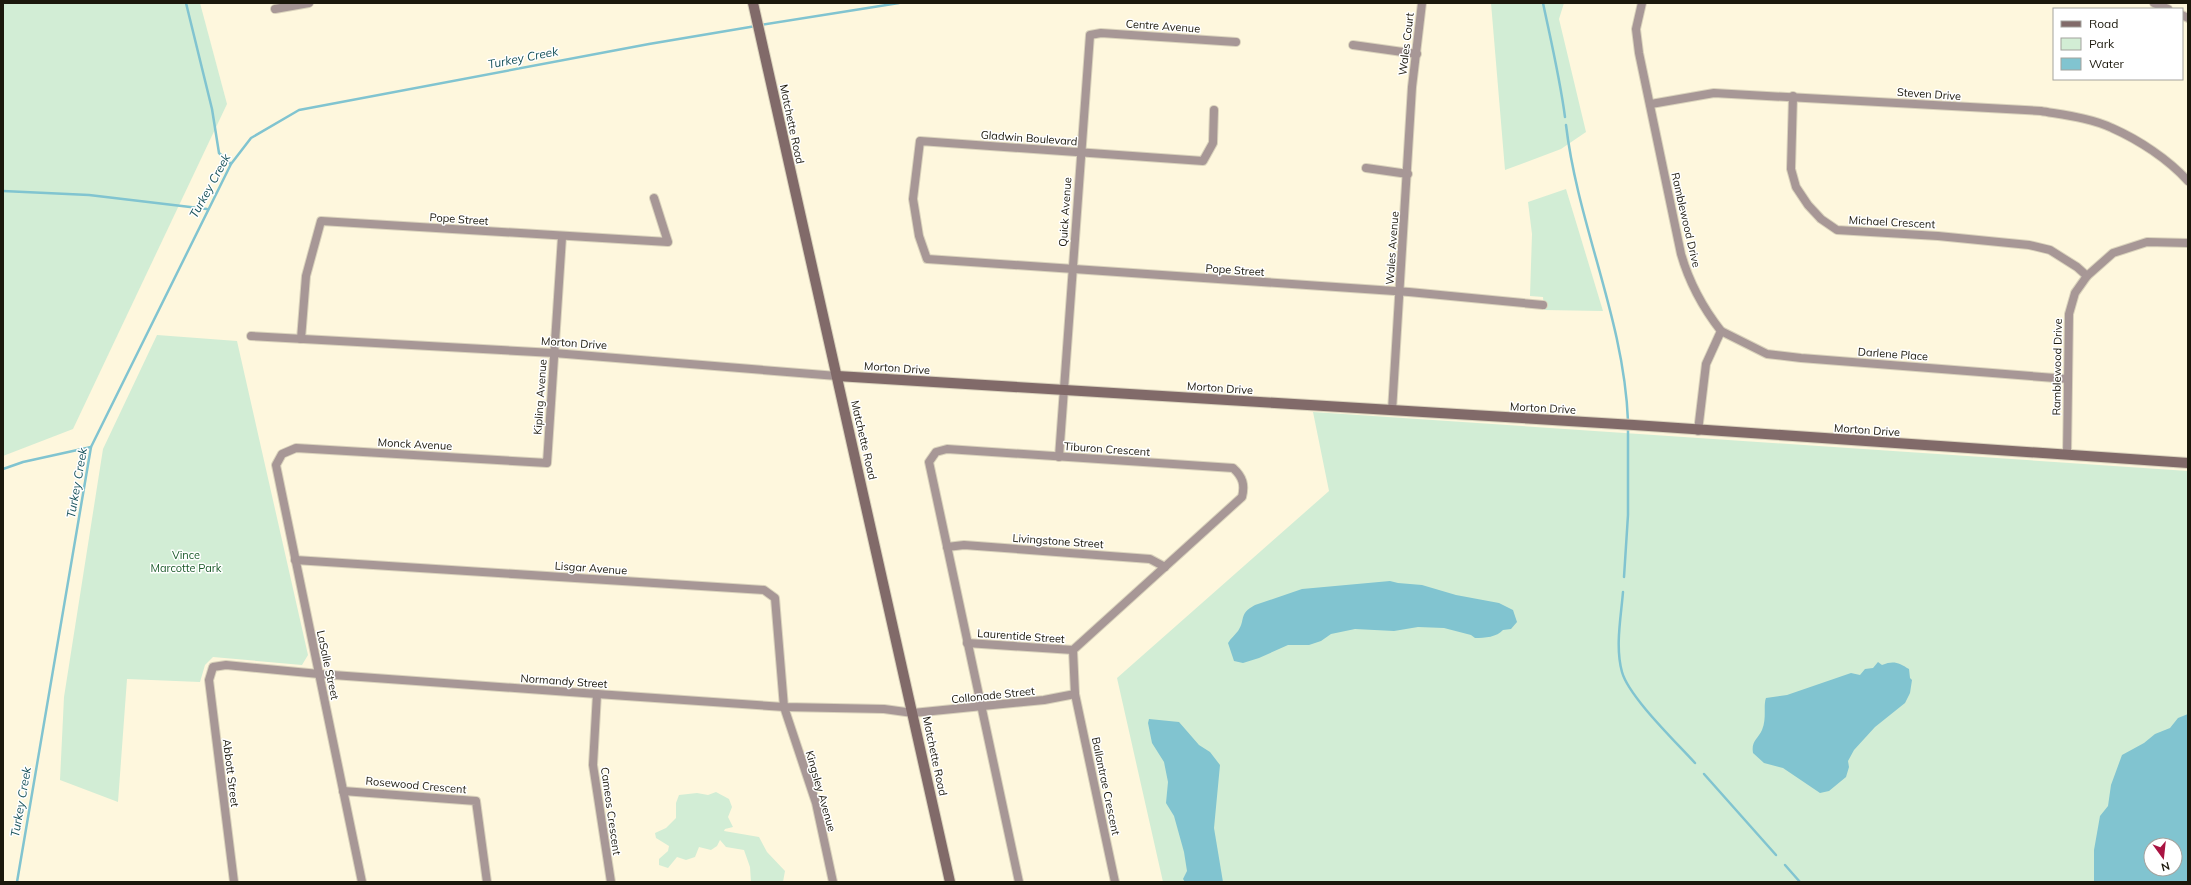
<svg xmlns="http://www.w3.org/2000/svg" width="2191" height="885" font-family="Mulish,sans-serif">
<rect width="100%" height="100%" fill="#fef7dd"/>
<!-- green -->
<g fill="#d2edd5" fill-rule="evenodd">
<path d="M3 3H200L227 104 73 429 3 456Z"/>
<path d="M1491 3H1564L1559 19 1586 132 1561 149 1505 170Z"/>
<path d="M1566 189 1603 311 1544 310 1543 297 1530 296 1532 234 1528 202Z"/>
<path d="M157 335 237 341 308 655 302 665 213 657 205 665 200 682 127 679 118 802 60 780 64 697 103 449Z"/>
<path d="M1313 412 2188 471V882H1163L1117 678 1329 491ZM2151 845H2175V869H2151Z"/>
<path d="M716 792 729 799 732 807 728 817 733 827 725 829 724 831 759 837 767 852 785 871 783 882H751L750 867 744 850 726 847 720 840 717 846 711 850 699 847 695 857 686 860 677 857 668 868 659 865V859L668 851 669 846 656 838 655 833 666 828 676 818V803L679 795 697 793 708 795Z"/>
</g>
<!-- water -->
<g fill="#81c4d0" fill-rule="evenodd">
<path d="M1390 581 1398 583 1422 585 1456 595 1499 603 1513 610 1517 622 1511 629 1503 630C1497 637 1485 638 1475 638L1471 635 1444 628 1418 627 1394 631 1355 629 1331 634 1321 641 1309 645H1288L1259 658 1243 663 1234 661 1228 643C1231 638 1235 635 1238 631 1246 620 1238 614 1255 605L1302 589Z"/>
<path d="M1878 662 1882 665C1894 660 1899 663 1909 669L1910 678 1912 680 1910 693 1905 703 1875 727 1854 750 1848 761 1849 767 1846 777 1829 791 1820 793 1783 768 1764 763 1753 753C1751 741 1758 739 1762 730 1767 718 1763 706 1766 698L1787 695 1851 673 1860 675 1865 669 1873 668Z"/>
<path d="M2188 714V882H2094V850L2100 816 2108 806 2111 785 2122 755 2144 743 2155 734 2170 728 2178 718ZM2151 845H2175V869H2151Z"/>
<path d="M1149 719 1179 722 1199 745 1210 752 1220 765 1214 828 1223 882H1185L1183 879 1187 871 1184 852 1174 816 1166 803 1168 782 1164 762 1152 743 1148 723Z"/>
</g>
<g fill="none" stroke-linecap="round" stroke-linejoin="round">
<!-- stream -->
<g stroke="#81c4d0" stroke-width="2.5">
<path d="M186 3 212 109 219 153 231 164"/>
<path d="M1543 3C1551 41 1560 79 1565 117"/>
<path d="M761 25 899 3"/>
<path d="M1566 125C1578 226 1624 319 1628 421"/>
<path d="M3 191 89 195 207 209"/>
<path d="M3 469 23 462 91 447"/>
<path d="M1624 577 1628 515V426"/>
<path d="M1623 592C1621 617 1615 647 1622 672 1629 697 1676 742 1695 763"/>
<path d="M1704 774 1776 855"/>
<path d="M1785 865 1800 882"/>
<path d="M17 882 91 447 231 164 251 138 299 110 649 44 756 26"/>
</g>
<defs>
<g id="street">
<path d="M1642 3 1636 29 1639 53 1681 254C1689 282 1703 308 1721 331L1706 364 1698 431"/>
<path d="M2154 3 2168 9"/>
<path d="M275 9 309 3"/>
<path d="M2182 15 2188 18"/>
<path d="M1353 45 1417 54"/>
<path d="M1793 96 1791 169 1796 187 1808 205 1821 219 1837 230 1938 236 2029 245 2050 250 2077 267 2087 276"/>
<path d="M1651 104 1714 93 2041 111C2064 115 2091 118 2112 128 2139 140 2168 159 2188 181"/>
<path d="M1214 110 1213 143 1203 161 920 141 913 199 919 236 927 259 1409 292 1543 305"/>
<path d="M1366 168 1408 174"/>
<path d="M1721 331 1767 354 1801 358 2068 379"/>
<path d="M251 336 554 353 837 376"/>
<path d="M301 339 306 276 321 221 668 242 654 198"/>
<path d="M1392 411 1412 87 1422 3"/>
<path d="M2067 455 2069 314 2075 293 2087 276 2113 253 2147 242 2188 243"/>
<path d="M1059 457 1090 35 1101 33 1236 42"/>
<path d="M947 547 964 545 1150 559 1165 567"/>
<path d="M295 560 764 590 775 598 784 707 816 803 833 882"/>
<path d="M967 643 1073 650"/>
<path d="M597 694 593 765 611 882"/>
<path d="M343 791 476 801 487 882"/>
<path d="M234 882 209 680 213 667 226 665 319 674 597 694 784 707 884 709 913 713 1044 700 1075 694"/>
<path d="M362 882 276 465 282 454 296 448 547 463 562 237"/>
<path d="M1019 882 929 462 936 452 947 449 1233 468C1243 477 1245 485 1242 497L1073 650 1075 694 1115 882"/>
</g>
<g id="secondary">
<path d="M753 3 950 882"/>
<path d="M837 376 1634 425 2188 463"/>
</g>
</defs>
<!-- street casing -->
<use href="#street" stroke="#dad3bc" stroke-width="10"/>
<!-- secondary casing -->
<use href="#secondary" stroke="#dad3bc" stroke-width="12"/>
<!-- street -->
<use href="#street" stroke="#a79796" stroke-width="8"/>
<!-- secondary -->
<use href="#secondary" stroke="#816a69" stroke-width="10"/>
</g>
<g text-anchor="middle" stroke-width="3" stroke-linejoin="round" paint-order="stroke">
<!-- street labels -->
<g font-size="11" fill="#1b180c" stroke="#fff">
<text transform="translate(1163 26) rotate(4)" y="4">Centre Avenue</text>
<text transform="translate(1406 44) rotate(-83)" y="4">Wales Court</text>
<text transform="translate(1929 94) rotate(4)" y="4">Steven Drive</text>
<text transform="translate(792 124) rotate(78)" y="4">Matchette Road</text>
<text transform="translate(1029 138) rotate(4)" y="4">Gladwin Boulevard</text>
<text transform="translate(1065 212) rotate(-86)" y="4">Quick Avenue</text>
<text transform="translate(459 219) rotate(4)" y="4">Pope Street</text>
<text transform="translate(1686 220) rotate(77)" y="4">Ramblewood Drive</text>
<text transform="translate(1892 222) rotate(3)" y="4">Michael Crescent</text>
<text transform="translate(1392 248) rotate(-86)" y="4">Wales Avenue</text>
<text transform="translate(1235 270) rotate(4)" y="4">Pope Street</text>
<text transform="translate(574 343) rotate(4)" y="4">Morton Drive</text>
<text transform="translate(1893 354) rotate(4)" y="4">Darlene Place</text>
<text transform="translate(2057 367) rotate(-89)" y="4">Ramblewood Drive</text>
<text transform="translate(897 368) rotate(4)" y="4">Morton Drive</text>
<text transform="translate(1220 388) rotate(4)" y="4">Morton Drive</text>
<text transform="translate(540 397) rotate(-86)" y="4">Kipling Avenue</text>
<text transform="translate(1543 408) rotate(3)" y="4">Morton Drive</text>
<text transform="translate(1867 430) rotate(4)" y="4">Morton Drive</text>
<text transform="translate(864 440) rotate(77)" y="4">Matchette Road</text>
<text transform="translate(415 444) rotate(3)" y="4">Monck Avenue</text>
<text transform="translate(1107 449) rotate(4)" y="4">Tiburon Crescent</text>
<text transform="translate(1058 541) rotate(4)" y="4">Livingstone Street</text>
<text transform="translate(591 568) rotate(4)" y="4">Lisgar Avenue</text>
<text transform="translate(1021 636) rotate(4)" y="4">Laurentide Street</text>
<text transform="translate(328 665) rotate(78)" y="4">LaSalle Street</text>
<text transform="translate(564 681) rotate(4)" y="4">Normandy Street</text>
<text transform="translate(993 695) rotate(-6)" y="4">Collonade Street</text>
<text transform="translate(935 756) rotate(78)" y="4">Matchette Road</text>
<text transform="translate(231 773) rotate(83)" y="4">Abbott Street</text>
<text transform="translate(416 785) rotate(5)" y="4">Rosewood Crescent</text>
<text transform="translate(1106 786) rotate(78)" y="4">Ballantrae Crescent</text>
<text transform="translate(821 791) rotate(74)" y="4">Kingsley Avenue</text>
<text transform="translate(611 811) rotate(82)" y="4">Cameos Crescent</text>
</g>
<!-- park labels -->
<g font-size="11" fill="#1a5929" stroke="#fff">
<text x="186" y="559">Vince<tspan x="186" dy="13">Marcotte Park</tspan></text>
</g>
<!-- water labels -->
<g font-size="12" font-style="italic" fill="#19535c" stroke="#fff">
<text transform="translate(523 58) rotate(-11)" y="4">Turkey Creek</text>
<text transform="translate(210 186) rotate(-61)" y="4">Turkey Creek</text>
<text transform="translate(77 483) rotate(-80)" y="4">Turkey Creek</text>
<text transform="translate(21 802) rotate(-80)" y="4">Turkey Creek</text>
</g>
</g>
<!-- border -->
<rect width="2191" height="885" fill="none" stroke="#1b180c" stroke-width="8"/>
<!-- legend -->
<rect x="2053" y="8" width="130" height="72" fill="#ffffff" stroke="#a4a39e"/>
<rect x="2061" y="21" width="20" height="6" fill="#816a69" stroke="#a4a39e"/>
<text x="2089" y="28" font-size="12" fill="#1b180c">Road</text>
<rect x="2061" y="38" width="20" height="12" fill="#d2edd5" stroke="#a4a39e"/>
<text x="2089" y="48" font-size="12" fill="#1b180c">Park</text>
<rect x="2061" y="58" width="20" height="12" fill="#81c4d0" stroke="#a4a39e"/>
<text x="2089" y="68" font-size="12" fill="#1b180c">Water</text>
<!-- north arrow -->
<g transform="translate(2163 857) rotate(165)"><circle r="19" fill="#ffffff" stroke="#a4a39e"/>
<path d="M0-3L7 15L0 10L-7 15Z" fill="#a91342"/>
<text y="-6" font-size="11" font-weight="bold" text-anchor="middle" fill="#1b180c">N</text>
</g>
</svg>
